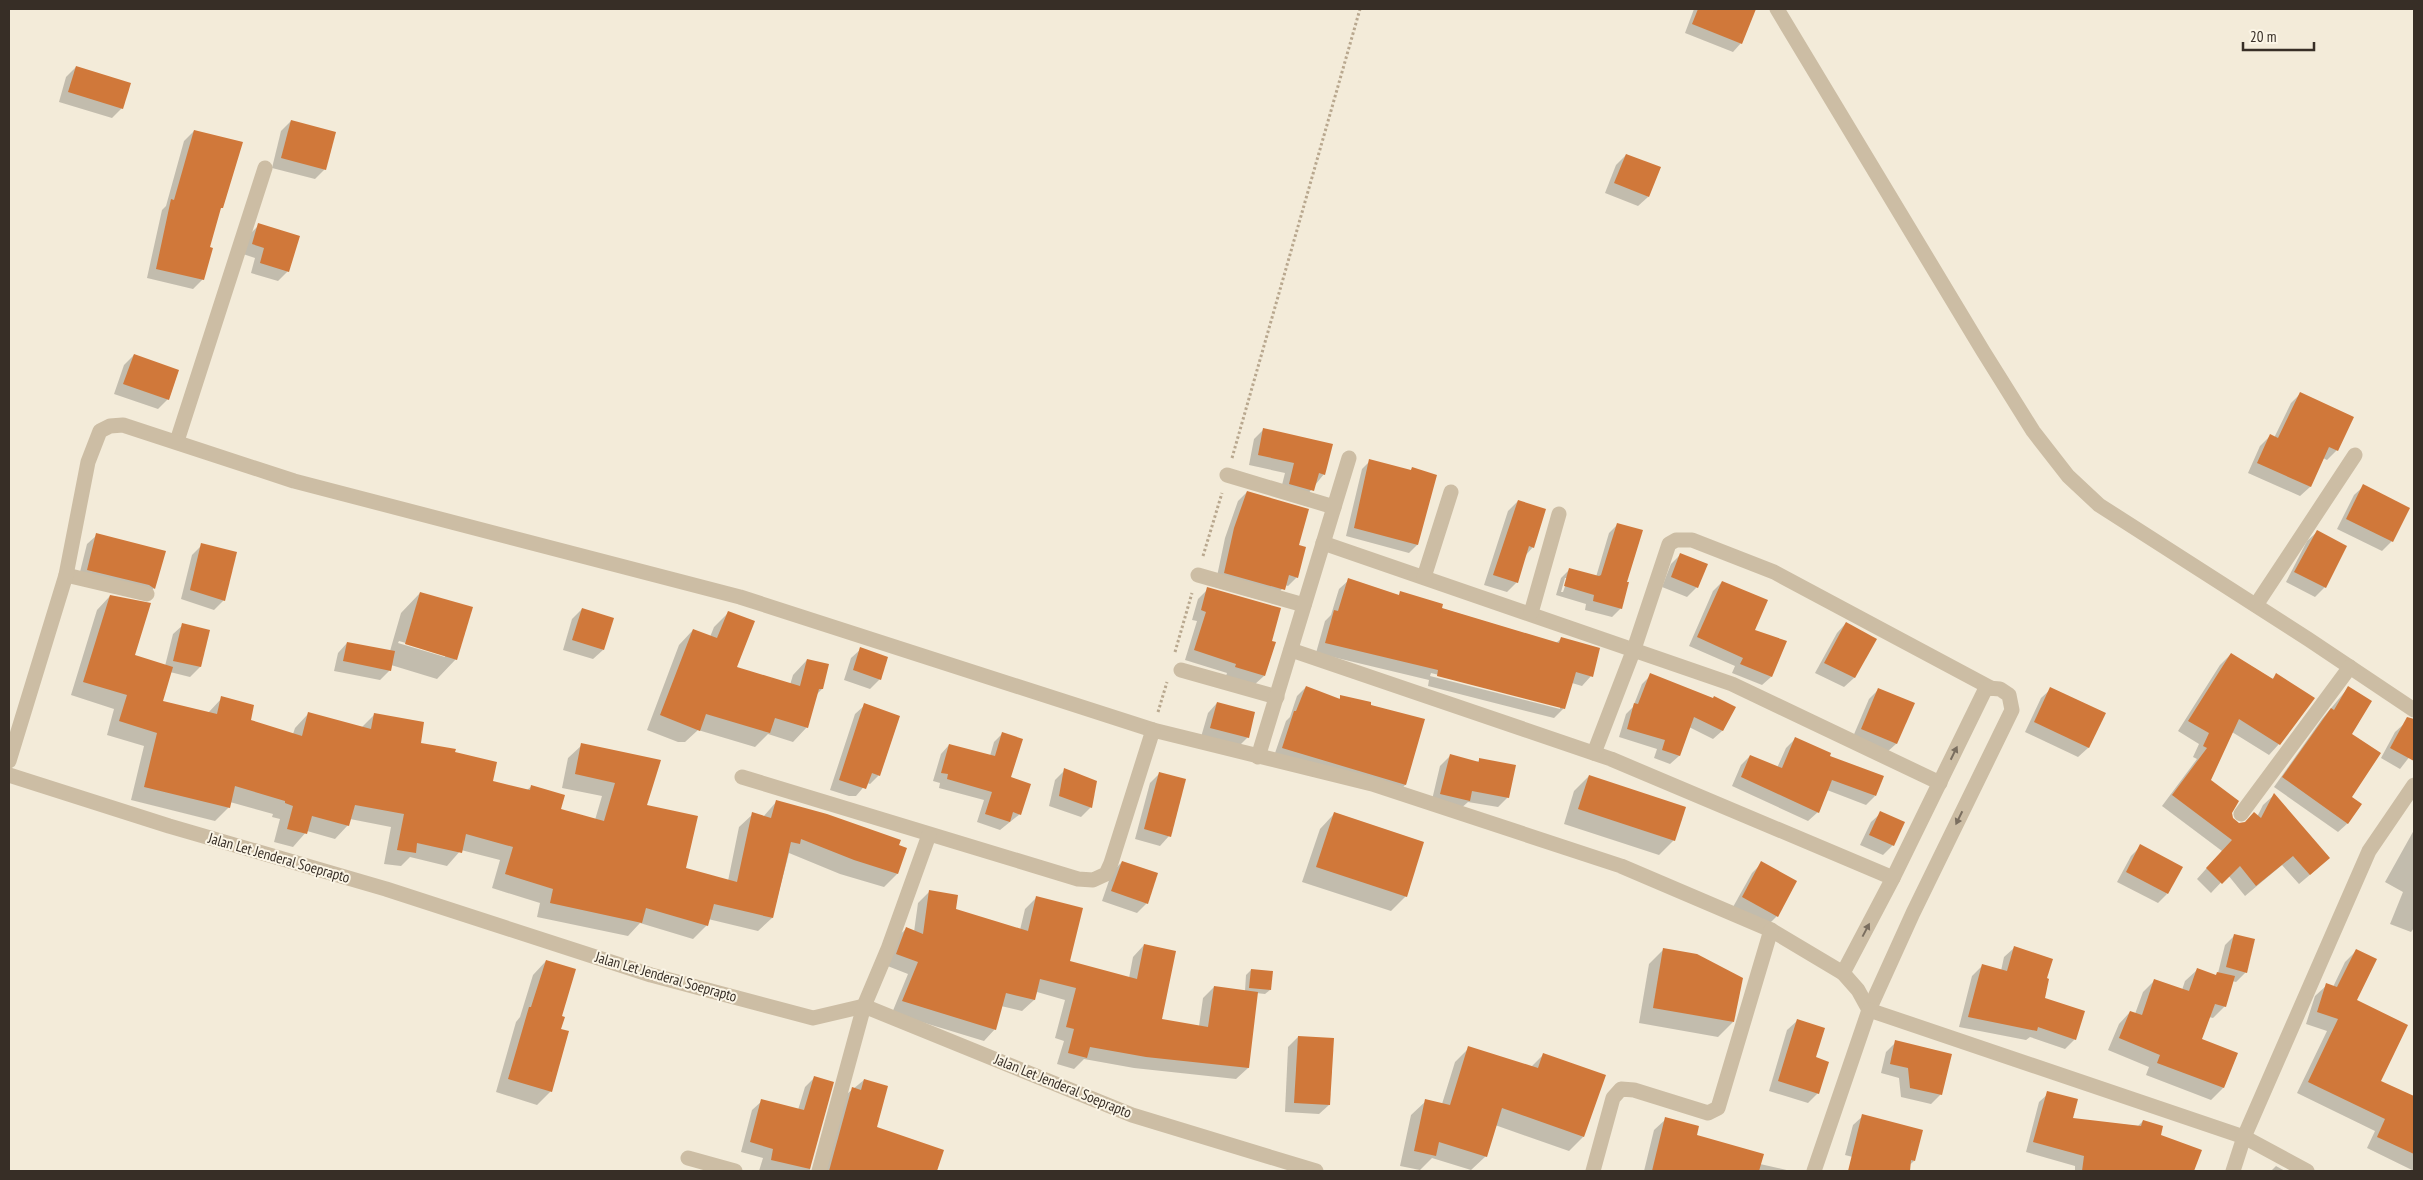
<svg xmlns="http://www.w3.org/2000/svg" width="2423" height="1180" font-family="'PT Sans Narrow',sans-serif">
<rect width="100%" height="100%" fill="#f3ebd9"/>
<!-- shadow -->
<g fill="#0003" fill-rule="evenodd">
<path d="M1694 9H1749L1752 15 1741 43 1733 52 1685 33Z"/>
<path d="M76 67 122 108 112 118 59 102 66 77Z"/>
<path d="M291 121 325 169 315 179 272 168 281 131Z"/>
<path d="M194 131 208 248 203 279 193 289 147 278 162 210 166 206 184 141Z"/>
<path d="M1626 155 1648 197 1638 206 1605 193 1616 165Z"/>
<path d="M259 225 288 271 278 281 251 273 255 258 243 254 249 235Z"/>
<path d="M134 355 168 399 158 409 114 394 124 365Z"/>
<path d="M2301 393 2337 450 2327 460 2323 458 2310 487 2300 496 2248 473 2260 446 2270 436 2274 438 2291 403Z"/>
<path d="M1264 429 1324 474 1303 500 1280 493 1285 473 1249 465 1254 439Z"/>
<path d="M1370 461 1410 471 1412 469 1436 476 1417 545 1409 553 1346 536 1362 469Z"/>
<path d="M2364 486 2392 541 2382 551 2337 529 2354 495Z"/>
<path d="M1247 492 1297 546V577L1288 586 1285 585 1275 598 1216 581 1225 538 1238 501Z"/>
<path d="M1518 501 1533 547 1525 556 1517 582 1507 592 1484 585 1508 511Z"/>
<path d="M1618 524 1625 583 1621 608 1612 617 1585 610 1586 604 1556 595 1561 578 1570 569 1596 577 1609 533ZM1565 578H1568L1563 592H1561Z"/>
<path d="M2317 532 2325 587 2315 597 2286 582 2307 541Z"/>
<path d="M97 535 164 552 154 588 144 598 78 580 87 544Z"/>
<path d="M202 545 224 600 214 610 181 599 192 555Z"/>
<path d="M1681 554 1697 587 1687 597 1662 587 1671 564Z"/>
<path d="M1349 580 1398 596 1401 593 1440 608 1556 643 1562 638 1591 676 1582 686 1572 683 1564 708 1554 718 1428 686 1429 680 1316 653 1325 621 1331 615 1339 589ZM1431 673 1560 706V709L1430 676Z"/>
<path d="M1722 582 1754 631 1771 677 1762 685 1732 673 1735 666 1689 646 1713 591Z"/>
<path d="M1208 589 1264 676 1254 685 1226 676 1227 673 1185 660 1197 621 1192 620 1198 599Z"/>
<path d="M420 593 456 659 437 679 391 665 390 670 380 680 334 671 338 653 347 643 390 651 401 613ZM399 641 445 655V657L398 643Z"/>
<path d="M110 596 133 656 165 666 173 634 183 625 209 631 200 667 190 677 170 672 161 702 208 713 222 698 249 721 293 734 295 728 308 714 361 728 374 715 419 744 454 753 491 782 527 790 532 786 559 810 595 820 602 796 562 788 568 758 582 745 646 806 685 869 728 881 739 827 753 814 763 817 777 801 898 846 897 874 884 887 840 874 789 853 772 918 758 931 708 919 707 925 693 939 640 923 628 936 537 917 540 903 492 888 500 860 461 850 447 866 410 857 401 866 384 864 391 827 350 819 348 825 335 839 307 831 293 847 274 842 280 819 272 817 273 814 230 802 229 807 215 821 131 800 144 746 107 735 114 709 71 695 97 610Z"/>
<path d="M582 609 603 650 593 659 563 650 572 619Z"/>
<path d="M728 613 736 668 790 685 793 675 807 660 822 689 817 694 807 727 793 742 768 734 755 747 698 730 685 742H678L647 730 679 645 693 630 710 637 714 627Z"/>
<path d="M1846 623 1875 639 1854 678 1844 687 1815 673 1837 633Z"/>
<path d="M861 649 880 679 870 689 844 680 851 658Z"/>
<path d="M2231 654 2272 679 2277 675 2279 744 2269 755 2232 732 2210 780 2230 813 2232 819 2239 825 2257 817 2263 805 2274 795 2318 868 2299 884 2282 865 2245 896 2228 875 2211 893 2197 879 2222 851 2162 806 2197 759 2193 757 2199 744 2178 731 2220 665Z"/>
<path d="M1651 675 1734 707 1722 731 1713 739 1689 727 1679 756 1670 764 1654 758 1657 749 1619 737 1626 714 1633 707 1642 684Z"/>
<path d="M1306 687 1338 700 1341 697 1423 720 1405 785 1397 794 1274 756 1286 721 1290 717 1297 696Z"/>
<path d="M2348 688 2351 735 2350 797 2348 823 2338 832 2274 787 2322 719Z"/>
<path d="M1879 689 1913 704 1896 744 1886 753 1852 739 1869 699Z"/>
<path d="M2051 689 2104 713 2088 748 2078 757 2025 732 2041 698Z"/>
<path d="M1217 703 1248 737 1238 747 1201 737 1208 713Z"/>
<path d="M865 705 879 775 870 784 867 783 856 796H849L830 790 855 714Z"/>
<path d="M2405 723 2414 728V751L2400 769 2381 758 2395 732Z"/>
<path d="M1002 734 1010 778 1020 814 1000 830 977 822 984 800 939 788 940 783 933 781 941 754 949 745 990 756 994 742Z"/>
<path d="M1795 739 1828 756 1875 796 1866 805 1827 790 1818 812 1808 821 1732 786 1741 765 1750 756 1777 768 1786 748Z"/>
<path d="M1450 756 1477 762 1480 759 1508 797 1498 807 1468 802 1459 810 1431 804 1440 766Z"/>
<path d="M1065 770 1091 807 1081 817 1049 806 1055 780Z"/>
<path d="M1160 773 1169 836 1160 846 1135 839 1150 783Z"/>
<path d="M1589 776 1674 840 1659 855 1564 824 1574 791Z"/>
<path d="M1881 813 1893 845 1883 855 1860 845 1871 822Z"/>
<path d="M1334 814 1406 896 1391 911 1302 882 1320 829Z"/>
<path d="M2414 830V928L2411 932 2390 924 2403 892 2385 882Z"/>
<path d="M2141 846 2167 894 2158 903 2117 882 2131 856Z"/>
<path d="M1122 862 1147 903 1137 913 1102 901 1112 872Z"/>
<path d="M1762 863 1777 916 1767 926 1733 907 1752 873Z"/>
<path d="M930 891 954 910 1020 930 1025 909 1036 898 1069 962 1129 978 1133 957 1144 945 1160 1020 1199 1026 1203 998 1214 987 1245 991 1246 975 1251 970 1270 990 1265 994 1256 993 1248 1068 1236 1079 1134 1068 1084 1059 1074 1069 1057 1064 1064 1041 1055 1038 1065 1000 1037 992 1034 1000 1022 1011 1001 1006 995 1029 984 1041 892 1013 908 974 885 965 894 940 906 929 914 932 918 903Z"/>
<path d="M2235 935 2246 972 2236 982 2232 981 2225 1006 2213 1018 2209 1017 2201 1040 2236 1053 2223 1088 2211 1100 2146 1075 2149 1067 2108 1050 2119 1024 2130 1012 2135 1014 2143 992 2155 980 2182 990 2185 981 2197 970 2215 976 2218 973 2225 945Z"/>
<path d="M2014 948 2045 979 2043 999 2075 1039 2065 1049 2030 1037 2026 1040 1959 1027 1972 976 1982 966 2001 971 2004 957Z"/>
<path d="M1664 949 1733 1022 1718 1037 1639 1023 1649 964Z"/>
<path d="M2357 950 2355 1000 2380 1082 2414 1098V1171L2367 1148 2375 1131 2297 1093 2327 1031 2306 1024 2315 996 2327 985 2333 987 2345 962Z"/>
<path d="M546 961 561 1017 551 1091 537 1105 496 1092 516 1022 520 1017 533 975Z"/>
<path d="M1797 1021 1814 1058 1818 1093 1808 1103 1769 1091 1787 1030Z"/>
<path d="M1298 1037 1329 1105 1319 1114 1285 1112 1288 1047Z"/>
<path d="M1896 1042 1941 1094 1931 1104 1901 1097 1899 1078 1881 1073 1886 1052Z"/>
<path d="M1469 1048 1531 1067 1544 1054 1583 1137 1569 1151 1495 1125 1486 1156 1471 1170 1432 1158 1420 1170 1400 1166 1411 1115 1426 1101 1442 1104 1455 1062Z"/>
<path d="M815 1077 810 1171H759L763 1158 741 1152 752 1110 762 1101 798 1110 805 1087Z"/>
<path d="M864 1080 876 1128 942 1151 936 1171H822L842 1098Z"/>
<path d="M2049 1093 2071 1119 2138 1126 2143 1121 2159 1135 2200 1151 2193 1171H2075V1166L2026 1152 2039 1102Z"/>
<path d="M1863 1116 1914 1161 1904 1170 1845 1155 1853 1125Z"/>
<path d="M1666 1119 1696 1135 1760 1164 1791 1171H1644L1654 1130Z"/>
<path d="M2276 1166 2285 1171H2271Z"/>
</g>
<!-- building -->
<g fill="#d0783a">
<path d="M1698 9H1756L1742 44 1692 24Z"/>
<path d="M76 66 131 83 123 109 68 92Z"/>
<path d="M291 120 336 132 326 170 281 158Z"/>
<path d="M194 130 243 142 223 208H221L210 247 213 248 204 280 156 269 171 199 174 200Z"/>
<path d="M1626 154 1661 167 1649 197 1614 183Z"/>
<path d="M258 223 300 236 289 272 260 263 264 248 252 244Z"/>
<path d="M134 354 179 370 169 400 123 384Z"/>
<path d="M2300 392 2354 417 2338 451 2329 447 2311 487 2257 463 2270 434 2278 438Z"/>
<path d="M1263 428 1333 444 1325 475 1319 473 1314 491 1289 484 1294 463 1258 455Z"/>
<path d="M1369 459 1411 470 1412 467 1437 475 1418 545 1354 528Z"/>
<path d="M2363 484 2410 508 2393 542 2346 519Z"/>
<path d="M1247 491 1309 509 1299 545 1306 547 1298 578 1289 575 1285 590 1224 573 1234 528Z"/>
<path d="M1518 500 1546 509 1534 548 1529 546 1518 583 1493 575Z"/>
<path d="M1617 523 1643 530 1627 582H1629L1622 609 1593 601 1594 595 1564 586 1569 568 1599 576 1601 575Z"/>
<path d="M2317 530 2347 546 2326 588 2294 572Z"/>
<path d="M96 533 166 551 155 589 149 585 87 570Z"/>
<path d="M201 543 237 552 225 601 190 590Z"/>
<path d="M1680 553 1708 564 1698 588 1671 577Z"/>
<path d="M1348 578 1399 595 1400 591 1443 604 1442 608 1559 643 1561 637 1600 648 1593 677 1576 672 1565 709 1437 676 1438 670 1325 643 1334 610 1338 611Z"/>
<path d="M1722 581 1768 600 1755 630 1787 641 1772 677 1740 664 1743 658 1697 637Z"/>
<path d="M1207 587 1281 608 1272 641 1276 642 1265 676 1235 667 1236 664 1194 650 1206 612 1201 610Z"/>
<path d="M420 592 473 607 457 660 405 644Z"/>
<path d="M110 595 151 603 135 655 173 667 163 701 217 714 221 696 254 705 251 720 302 736 308 712 371 729 374 713 424 722 421 743 456 749 455 752 497 762 493 781 530 790 531 785 565 795 561 809 604 821 615 783 575 774 581 743 661 760 647 805 698 816 686 868 737 882 752 812 771 818 776 800 827 814 901 840 899 845 907 848 898 874 854 860 801 839 800 844 791 842 773 918 714 904 708 926 646 908 642 923 550 903 553 889 505 874 513 847 466 834 462 853 417 843 416 853 397 850 404 814 355 805 349 826 312 816 307 834 287 829 293 806 285 803V801L235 786 230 808 144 787 157 733 119 721 127 695 83 682Z"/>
<path d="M582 608 614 618 604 650 572 640Z"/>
<path d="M728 611 755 621 737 667 800 686 807 659 829 664 823 689H819L808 728 775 718 770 733 706 714 700 731 660 715 693 629 717 638Z"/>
<path d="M1846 622 1877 639 1855 678 1824 663Z"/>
<path d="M182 623 210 630 201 667 173 661Z"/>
<path d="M347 642 395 651 391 671 343 661Z"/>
<path d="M860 647 888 657 881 680 853 670Z"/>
<path d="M2231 653 2273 679 2276 673 2315 698 2280 745 2239 719 2211 780 2239 801 2232 813 2233 818 2239 823 2245 822 2254 812 2261 818 2274 793 2330 858 2310 875 2293 856 2256 886 2240 866 2222 884 2206 868 2232 840 2172 795 2207 748 2203 746 2209 733 2188 721Z"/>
<path d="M1650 673 1713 698 1714 696 1736 707 1723 731 1694 717 1680 756 1662 750 1665 740 1627 729 1634 703 1638 704Z"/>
<path d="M1306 686 1340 699V695L1371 702V705L1425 719 1406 785 1282 748 1294 711H1296Z"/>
<path d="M2348 686 2372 701 2352 734 2381 753 2352 797 2362 804 2348 824 2282 777 2331 708 2334 710Z"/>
<path d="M2050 687 2106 713 2089 748 2034 722Z"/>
<path d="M1878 688 1915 703 1897 744 1861 729Z"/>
<path d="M1217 702 1255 712 1249 738 1210 728Z"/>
<path d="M864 703 900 716 880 776 872 773 866 789 839 780Z"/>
<path d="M2407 717 2414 719V761L2390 748Z"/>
<path d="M1002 732 1023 739 1011 777 1031 784 1021 815 1013 812 1010 822 985 814 992 792 947 779 948 774 941 773 949 744 995 756Z"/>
<path d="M1795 737 1831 753 1830 756 1884 776 1876 796 1832 780 1819 813 1741 777 1750 755 1782 768Z"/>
<path d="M1450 754 1479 762V758L1516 765 1509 798 1472 791 1470 801 1440 794Z"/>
<path d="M1064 768 1097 781 1092 808 1059 796Z"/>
<path d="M1159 772 1186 779 1171 837 1144 829Z"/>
<path d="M1589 775 1686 807 1675 841 1578 809Z"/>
<path d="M1880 811 1905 822 1894 846 1869 835Z"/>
<path d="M1334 812 1424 842 1407 897 1316 867Z"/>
<path d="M2140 844 2183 867 2168 894 2126 872Z"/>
<path d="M1122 861 1158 873 1148 904 1111 891Z"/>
<path d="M1761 861 1797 881 1778 917 1742 897Z"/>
<path d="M929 890 958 895 956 909 1028 931 1036 896 1083 908 1070 961 1137 979 1144 944 1176 951 1162 1019 1208 1027 1214 986 1258 992 1249 1068 1146 1057 1090 1047 1087 1058 1068 1053 1074 1029 1066 1027 1076 988 1040 979 1035 1000 1006 993 996 1030 902 1001 918 962 896 954 906 927 923 934Z"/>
<path d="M2234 934 2255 939 2247 973 2226 967Z"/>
<path d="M2014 946 2053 959 2047 978 2049 979 2045 998 2085 1011 2076 1040 2038 1027 2037 1031 1968 1017 1982 964 2007 971Z"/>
<path d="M1663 948 1697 954 1743 978 1734 1022 1653 1008Z"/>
<path d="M2356 949 2377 959 2357 1000 2408 1025 2381 1081 2414 1096V1154L2377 1137 2385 1119 2308 1082 2338 1019 2317 1012 2326 983 2337 987Z"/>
<path d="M546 960 576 969 562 1016 565 1017 561 1029 569 1031 552 1092 508 1079 529 1007H531Z"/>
<path d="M2197 968 2216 975 2217 972 2235 976 2226 1007 2215 1004 2202 1039 2238 1053 2224 1088 2157 1063 2160 1055 2119 1038 2130 1011 2142 1015 2154 979 2189 991Z"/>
<path d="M1251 969 1273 971 1271 990 1249 988Z"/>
<path d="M1797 1019 1825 1028 1816 1057 1829 1062 1819 1094 1778 1081Z"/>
<path d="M1298 1036 1334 1038 1330 1105 1294 1103Z"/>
<path d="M1895 1040 1952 1054 1942 1095 1910 1088 1908 1068 1890 1064Z"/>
<path d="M1468 1046 1538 1068 1543 1053 1606 1075 1584 1137 1502 1108 1487 1157 1439 1142 1436 1156 1414 1151 1425 1099 1450 1105Z"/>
<path d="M814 1076 834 1082 810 1169 771 1160 773 1149 750 1142 761 1099 804 1110Z"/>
<path d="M864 1079 888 1086 877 1127 944 1150 937 1171H829L852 1087 861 1090Z"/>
<path d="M2047 1091 2078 1099 2073 1118 2141 1126 2143 1120 2163 1126 2161 1135 2202 1150 2194 1171H2082L2084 1156 2033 1142Z"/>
<path d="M1862 1114 1923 1130 1915 1161 1911 1160 1910 1171H1848Z"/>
<path d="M1665 1117 1699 1126 1697 1135 1764 1154 1759 1171H1652Z"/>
</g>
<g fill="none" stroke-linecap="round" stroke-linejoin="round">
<!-- path -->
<g stroke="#b8a78e" stroke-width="3" stroke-dasharray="2.5 2.5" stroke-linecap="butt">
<path d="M1232 458 1360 9"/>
<path d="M1203 556 1222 493"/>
<path d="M1175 652 1192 593"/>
<path d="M1158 712 1167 682"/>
</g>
<!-- minor -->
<g stroke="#ccbda4" stroke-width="15">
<path d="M1777 9 1983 351 2033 431 2068 476 2099 505 2308 639 2414 710"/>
<path d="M177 441 265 168"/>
<path d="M1227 475 1334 507"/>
<path d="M1323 543 1732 684 1940 783"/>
<path d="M66 575 147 594"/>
<path d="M1198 575 1304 605"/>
<path d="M1424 577 1451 492"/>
<path d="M2256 605 2355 455"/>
<path d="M1531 613 1559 514"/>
<path d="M1291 650 1611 759 1893 878"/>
<path d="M1181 670 1277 697"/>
<path d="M1594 753 1634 649 1669 544 1676 540H1692L1774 572 1991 688"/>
<path d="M1258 757 1349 458"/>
<path d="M9 761 66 575 88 462 100 431 110 426 123 425 294 481 740 597 1153 730 1372 784 1621 866 1771 930 1843 973 1858 990 1869 1010"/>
<path d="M9 775 169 826 386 889 651 975 813 1018 864 1006 1132 1115 1316 1171"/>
<path d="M742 777 1078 879 1093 880 1106 874 1111 863 1153 730"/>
<path d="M2241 814 2350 667"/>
<path d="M1843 973 1893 878 1984 692 1988 688 2000 689 2009 695 2012 710 1913 913 1869 1010"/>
<path d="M688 1158 735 1171"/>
<path d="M819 1171 864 1006 888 949 929 835"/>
<path d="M1593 1171 1613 1098 1621 1089 1634 1090 1708 1113 1718 1108 1771 930"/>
<path d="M1814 1171 1869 1010 2244 1137 2307 1171"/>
<path d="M2233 1171 2244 1137 2369 851 2414 785"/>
</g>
</g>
<!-- one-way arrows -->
<defs><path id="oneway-solid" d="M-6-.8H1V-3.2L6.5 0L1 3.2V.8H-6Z" transform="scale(1.25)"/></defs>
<g fill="#7a6e5f">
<use href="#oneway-solid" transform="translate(1954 753) rotate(-64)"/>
<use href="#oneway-solid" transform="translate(1959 818) rotate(116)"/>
<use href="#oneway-solid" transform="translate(1866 930) rotate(-62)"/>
</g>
<g text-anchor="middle" stroke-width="4" stroke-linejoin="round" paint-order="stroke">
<!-- street labels -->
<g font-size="15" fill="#372e26" stroke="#fbf5e6">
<text transform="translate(279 858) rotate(16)" y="5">Jalan Let Jenderal Soeprapto</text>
<text transform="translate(666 977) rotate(16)" y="5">Jalan Let Jenderal Soeprapto</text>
<text transform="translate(1063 1086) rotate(22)" y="5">Jalan Let Jenderal Soeprapto</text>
</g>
</g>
<!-- border -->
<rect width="2423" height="1180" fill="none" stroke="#372e26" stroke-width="20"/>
<!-- scale -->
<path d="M2243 42v8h71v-8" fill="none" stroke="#372e26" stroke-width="2.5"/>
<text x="2250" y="42" font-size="15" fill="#372e26" stroke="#fbf5e6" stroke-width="4" paint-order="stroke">20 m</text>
</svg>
